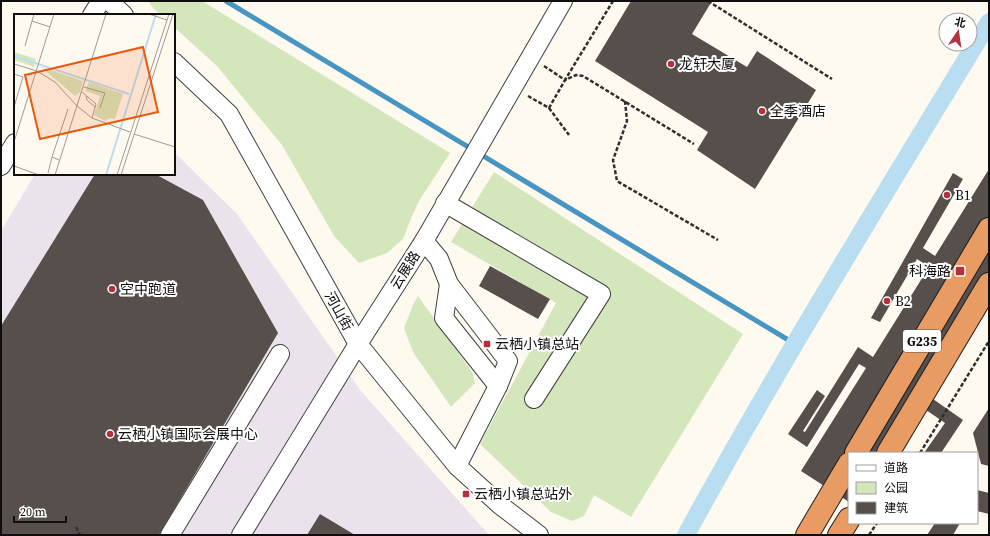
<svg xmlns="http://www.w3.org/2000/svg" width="990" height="536" font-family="'Source Serif 4','Noto Sans SC',serif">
<rect width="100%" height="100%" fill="#fefaf0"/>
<!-- industrial -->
<path fill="#eae3ec" d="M174 152 237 214 361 391 489 535H1V231L35 174H174Z"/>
<!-- green -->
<g fill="#d3e6bc">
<path d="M148 1H202L450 153 419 201 412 216 403 239 387 253 359 263 334 236 282 145 217 66 174 27V15H161L154 9Z"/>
<path d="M494 172 743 334 631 517 594 495 584 516 572 521 551 512 480 444 556 303 451 242Z"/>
<path d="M418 296 472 372 475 383 451 407 413 352 404 328 413 305Z"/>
</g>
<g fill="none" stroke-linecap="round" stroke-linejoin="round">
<!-- stream -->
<path stroke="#4695c2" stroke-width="5" d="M226 1 795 344"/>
<!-- canal -->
<path stroke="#b9def1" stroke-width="18" d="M686 535C781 361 886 192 989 22"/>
</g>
<!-- building -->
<g fill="#564f4b">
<path d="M631 1H712L692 34 747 67 757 51 816 90 755 189 697 150 708 132 595 61Z"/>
<path d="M989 169V285L923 392 963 420 941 453H924L945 423 916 403 885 453H849V502L801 471 866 368 859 364 807 447 788 434 817 390 825 396 803 431 805 432 858 347 873 357 929 267 917 259 880 322 871 318 953 173 963 179 923 248 935 256Z"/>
<path d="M95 174H155L203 200 278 333 159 535H1V326Z"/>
<path d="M490 266 550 299 538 319 479 286Z"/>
<path d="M989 408V466L981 464 973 433Z"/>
<path d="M977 490 989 493V514L977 511Z"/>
<path d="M320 514 355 535H307Z"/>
<path d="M935 523H960L953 535H927Z"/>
</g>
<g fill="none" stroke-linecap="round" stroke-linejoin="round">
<defs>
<g id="minor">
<path d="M109 1 124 15"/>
<path d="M92 15 101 1"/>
<path d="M174 62 229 114 358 344 457 466 500 505 539 535"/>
<path d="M1 166 15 143"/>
<path d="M445 203 601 294 534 399"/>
<path d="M424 241 439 259 449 284 508 361 498 386 457 466"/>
<path d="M449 284 444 318 498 386"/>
<path d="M170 535 280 354"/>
<path d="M241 535 358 344 424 241 563 1"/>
</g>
<g id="highway">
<path d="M856 453 989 229"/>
<path d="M888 453 989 284"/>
<path d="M807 535 849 464"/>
<path d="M839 535 849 519"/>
</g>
</defs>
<!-- minor casing -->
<use href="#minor" stroke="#414141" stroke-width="20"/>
<!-- highway casing -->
<use href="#highway" stroke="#1f1f1f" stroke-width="24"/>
<!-- path -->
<g stroke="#303030" stroke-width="2.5" stroke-dasharray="4 2" stroke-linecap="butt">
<path d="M708 1 832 79"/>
<path d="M544 66 565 80 613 1"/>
<path d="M528 96 549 108 565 80 576 75 583 76 694 144"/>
<path d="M625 101 627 121 613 160 617 181 718 240"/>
<path d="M549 108 569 135"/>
<path d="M920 453 989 341"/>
<path d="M76 527 80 535"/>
<path d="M869 535 877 523"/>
</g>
<!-- minor -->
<use href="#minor" stroke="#fff" stroke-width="18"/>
<!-- highway -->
<use href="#highway" stroke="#e89b63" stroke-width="22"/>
</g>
<!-- markers -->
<g fill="#b3313c" stroke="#fff" stroke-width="1.5">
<circle cx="671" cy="64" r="4"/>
<circle cx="762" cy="111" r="4"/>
<circle cx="947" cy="195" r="4"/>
<rect x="955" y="266" width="10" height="10" rx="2"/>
<circle cx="112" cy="289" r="4"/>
<circle cx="887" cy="301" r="4"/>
<rect x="483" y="340" width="8" height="8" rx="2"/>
<circle cx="110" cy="434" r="4"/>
<rect x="462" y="490" width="8" height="8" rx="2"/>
</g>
<g text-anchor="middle" stroke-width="4" stroke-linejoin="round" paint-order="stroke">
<!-- shield labels -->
<rect fill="#fff" stroke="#565656" stroke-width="1" x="903" y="330" width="38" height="22" rx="3"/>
<g font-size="13" font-weight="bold" fill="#0e0e0e">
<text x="922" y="346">G235</text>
</g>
<!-- poi labels -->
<g font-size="14" fill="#0e0e0e" stroke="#fff" text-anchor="start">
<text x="679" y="69">龙轩大厦</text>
<text x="770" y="116">全季酒店</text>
<text x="955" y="200">B1</text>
<text x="951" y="276" text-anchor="end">科海路</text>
<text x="120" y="294">空中跑道</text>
<text x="895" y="306">B2</text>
<text x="495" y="349">云栖小镇总站</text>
<text x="118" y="439">云栖小镇国际会展中心</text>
<text x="474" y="499">云栖小镇总站外</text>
</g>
<!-- street labels -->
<g font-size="14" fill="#0e0e0e" stroke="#fff">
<text transform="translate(405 270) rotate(-58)" y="5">云展路</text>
<text transform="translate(339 311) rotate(61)" y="5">河山街</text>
</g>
</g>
<!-- overview -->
<g transform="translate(14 14)">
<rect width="161" height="161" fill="#fefaf0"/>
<path d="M0 38 22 45 20 53 0 46ZM27 53 69 67 66 78 61 82ZM75 68 109 80 101 105 96 104 91 107 80 101 86 82 71 77Z" fill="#d3e6bc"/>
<path fill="none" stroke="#b9def1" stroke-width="2" d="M0 42 115 80M92 161 142 0"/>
<path fill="none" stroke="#9e9c96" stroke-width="1" d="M20 0 18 7 36 13M135 0 153 6M11 32 18 7M0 50 23 57 41 68 63 92 78 104 116 118M0 60 9 63 0 93M70 73 91 79 86 94M68 78 82 90 78 104M72 82 73 86 81 93M120 120 161 133M0 128 40 0M38 143 54 95M0 152 25 161M34 159 38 143 45 146M41 161 92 0M103 161 155 0M107 161 159 0"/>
<path fill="#e8590c" fill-opacity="0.15" stroke="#e8590c" stroke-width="2" d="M129 33 144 98 26 125 11 61Z"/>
<rect width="161" height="161" fill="none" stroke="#0e0e0e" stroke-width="2"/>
</g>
<!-- border -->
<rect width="990" height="536" fill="none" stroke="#0e0e0e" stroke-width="4"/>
<!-- legend -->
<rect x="848" y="452" width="130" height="72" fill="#ffffff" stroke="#9f9f9f"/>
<rect x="856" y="465" width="20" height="6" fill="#ffffff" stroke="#9f9f9f"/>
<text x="884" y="472" font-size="12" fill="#0e0e0e">道路</text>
<rect x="856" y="482" width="20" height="12" fill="#d3e6bc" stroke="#9f9f9f"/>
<text x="884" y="492" font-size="12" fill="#0e0e0e">公园</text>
<rect x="856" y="502" width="20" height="12" fill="#564f4b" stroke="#9f9f9f"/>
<text x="884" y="512" font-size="12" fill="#0e0e0e">建筑</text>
<!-- north arrow -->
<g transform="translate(958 32) rotate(13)"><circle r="19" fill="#ffffff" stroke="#9f9f9f"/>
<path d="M0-3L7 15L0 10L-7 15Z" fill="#b3313c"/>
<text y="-6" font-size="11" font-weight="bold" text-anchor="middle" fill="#0e0e0e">北</text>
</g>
<!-- scale -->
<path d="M14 516v6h52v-6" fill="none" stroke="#0e0e0e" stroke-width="2"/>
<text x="20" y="516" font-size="12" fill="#0e0e0e" stroke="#ffffff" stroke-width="3" paint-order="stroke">20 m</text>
</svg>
